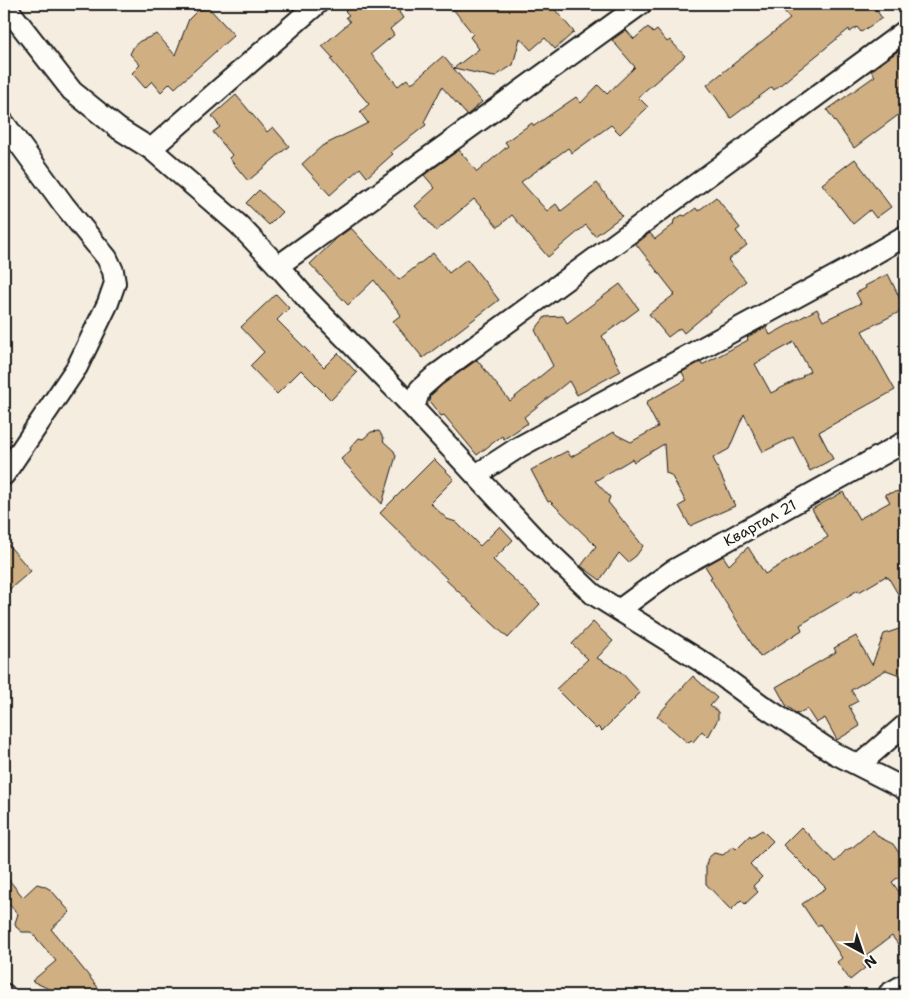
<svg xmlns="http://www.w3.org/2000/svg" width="909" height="999" font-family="'Shantell Sans',sans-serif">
<rect width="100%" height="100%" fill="#f4ede0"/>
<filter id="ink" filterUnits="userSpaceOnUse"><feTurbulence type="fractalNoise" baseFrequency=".02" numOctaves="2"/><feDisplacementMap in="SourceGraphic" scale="10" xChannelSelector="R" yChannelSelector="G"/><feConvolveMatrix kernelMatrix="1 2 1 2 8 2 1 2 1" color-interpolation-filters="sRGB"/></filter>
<g filter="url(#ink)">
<!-- building -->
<g fill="#d0af83" stroke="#1c1c1c" fill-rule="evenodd">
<path d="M354 4H403L399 12 403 18 390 29 394 35 371 54 398 86 407 79 411 84 443 56 482 102 467 115 442 87 424 122 426 125 391 152 393 154 367 177 360 168 330 195 302 164 322 146 368 123 360 112 369 104 331 60 333 58 322 46 350 22 346 17 349 15 345 11Z"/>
<path d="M449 4H550L574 32 555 49 545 38 531 50 520 38 513 65 494 77 454 68 479 49 470 37 473 34Z"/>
<path d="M777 4H872L882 18 861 32 857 27 850 32 849 29 774 90 772 87 731 118 707 85 790 19Z"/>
<path d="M208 7 234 35 175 88 170 83 161 92 152 81 145 88 132 73 140 65 130 54 134 46 140 41 157 34 175 55 189 19 198 10Z"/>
<path d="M648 27 653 33 657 30 667 42 670 40 685 56 638 97 648 107 620 134 611 125 572 153 568 148 521 182 547 211 556 204 561 211 597 183 622 216 595 236 586 225 548 257 512 215 498 227 474 199 436 231 415 206 435 188 424 175 459 150 477 172 508 146 505 142 532 123 534 126 576 97 581 103 598 85 607 94 635 67 612 40 626 30 634 39Z"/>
<path d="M905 46V110L854 148 827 110 875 76 871 71Z"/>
<path d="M236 95 267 132 273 127 289 146 248 181 229 158 232 155 213 132 220 127 212 116Z"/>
<path d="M855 159 891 207 876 218 870 210 853 224 822 184Z"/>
<path d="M259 190 282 212 269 225 246 203Z"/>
<path d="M716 197 740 228 736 231 747 245 728 260 746 281 684 333 680 328 668 337 649 314 675 294 636 244 650 233 655 239 673 225 674 220 682 215 685 216 696 208 698 211Z"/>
<path d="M351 228 399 280 433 253 449 273 467 259 499 300 423 358 393 321 401 315 374 280 348 305 310 264 337 238Z"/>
<path d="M888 274 905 309 862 331 895 390 819 432 833 459 810 471 793 437 763 452 744 414 729 449 713 458 735 506 690 526 679 506 686 502 671 475 666 473 664 444 634 462 632 459 595 481 610 497 608 502 643 546 636 556 628 562 619 553 600 580 581 566 596 546 550 501 548 502 531 470 567 451 571 457 614 432 617 435 631 442 658 427 646 404 647 403 646 402 686 380 682 372 700 362 702 365 748 340 747 337 766 327 770 335 817 309 823 321 861 303 856 293 866 288 865 286ZM794 342 810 371 802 376 803 377 771 393 755 364Z"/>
<path d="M620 284 639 309 602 336 621 371 577 395 569 381 524 417 528 423 504 439 502 436 477 455 444 415 441 416 429 401 430 396 443 384 477 360 510 401 553 366 535 330 545 317 563 316 567 323Z"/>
<path d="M276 294 289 308 277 320 324 367 338 353 357 373 331 400 301 370 277 394 250 366 264 352 241 327Z"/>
<path d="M379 431 384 439 383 441 394 451 396 456 382 504 341 459 351 450 350 448 359 438 363 439 371 432Z"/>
<path d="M434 459 454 479 430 503 447 519 456 522 480 546 500 526 513 540 493 560 540 604 508 638 460 593 446 580 447 579 380 513Z"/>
<path d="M905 490V606L888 577 887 578 886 576 859 592 858 590 800 625 802 630 760 657 710 578 712 577 705 566 723 556 729 565 748 547 765 574 828 537 812 509 843 492 859 519 890 502 885 494Z"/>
<path d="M4 540 31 571 4 594Z"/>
<path d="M593 622 613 641 597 658 621 672 640 693 602 731 598 727 596 729 556 689 588 659 572 644Z"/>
<path d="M905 627V677L886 670 851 690 858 701 849 706 860 726 837 740 825 718 816 723 807 709 797 714 786 705 776 687 836 652 834 648 856 636 872 665 884 634Z"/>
<path d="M693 676 717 698 710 706 718 712V719L708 737 702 731 693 742 691 740 688 743 657 716Z"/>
<path d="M801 827 835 862 846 850 853 847 873 830 879 837 893 844 905 862V872L892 882 905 900V954L892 936 866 955 870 960 863 965 865 968 850 980 837 962 842 958 820 924 817 926 802 904 826 888 783 845Z"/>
<path d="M762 830 773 841 750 864 762 877 753 886 758 892 745 904 741 900 731 910 706 884V865L708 858 714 853 723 855 733 846 736 849 750 835 751 837Z"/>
<path d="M4 874 23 897 37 884 44 886 51 890 70 912 51 929 104 995H50L51 990 32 981 56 961 31 932H22L16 927 15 923 18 914 4 899Z"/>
</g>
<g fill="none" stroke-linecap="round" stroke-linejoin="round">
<defs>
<g id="minor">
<path d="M4 4 72 91 119 129 151 149 239 225 278 266 307 299 404 398 535 539 593 594 707 665 760 704 834 753 901 787 905 790"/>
<path d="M4 123 64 205 107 258 113 271 115 283 108 303 77 367 4 475"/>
<path d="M151 149 317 4"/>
<path d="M278 266 641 4"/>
<path d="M414 408 420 389 436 375 905 31"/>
<path d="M476 475 519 447 848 269 905 236"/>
<path d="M619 610 672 571 905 442"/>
<path d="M859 765 905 725"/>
<path d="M4 994 5 995"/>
</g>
<path id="tertiary" d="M891 995 905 987"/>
</defs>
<!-- minor casing -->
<use href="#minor" stroke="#1c1c1c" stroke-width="24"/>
<!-- tertiary casing -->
<use href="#tertiary" stroke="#1c1c1c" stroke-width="29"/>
<!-- minor -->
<use href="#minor" stroke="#fdfcf7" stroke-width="20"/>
<!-- tertiary -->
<use href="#tertiary" stroke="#fdfcf7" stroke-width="25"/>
</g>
</g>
<g text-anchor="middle" stroke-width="5" stroke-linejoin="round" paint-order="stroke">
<!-- street labels -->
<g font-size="15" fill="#1c1c1c" stroke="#fdfcf7">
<text transform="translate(760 523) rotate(-29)" y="5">Квартал 21</text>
</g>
</g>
<!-- margin -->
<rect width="909" height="999" fill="none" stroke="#fdfcf7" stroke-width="20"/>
<rect x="10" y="10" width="889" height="979" fill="none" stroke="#1c1c1c" stroke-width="2" filter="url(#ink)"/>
<!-- north arrow -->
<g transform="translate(862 952) rotate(140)" stroke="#fdfcf7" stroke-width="4" paint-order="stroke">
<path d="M0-4L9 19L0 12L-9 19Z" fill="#1c1c1c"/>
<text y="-8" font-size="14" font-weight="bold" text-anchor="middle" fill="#1c1c1c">N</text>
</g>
</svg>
